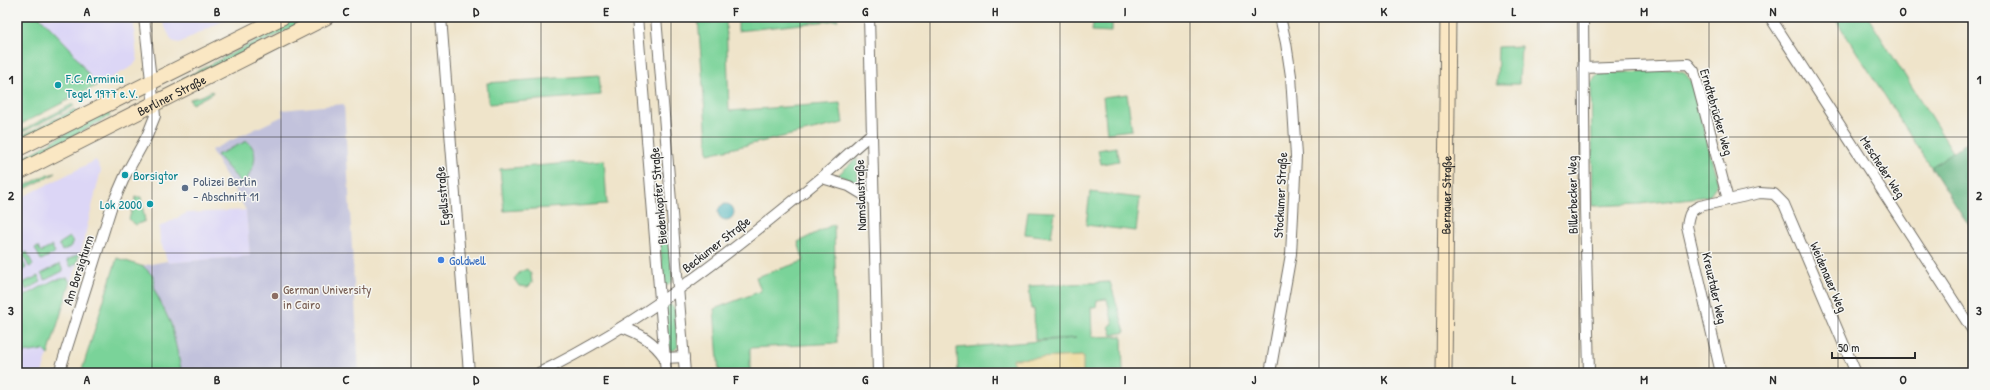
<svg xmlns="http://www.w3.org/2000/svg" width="1990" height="390" font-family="'Patrick Hand',sans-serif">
<rect width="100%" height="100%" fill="#f6f6f2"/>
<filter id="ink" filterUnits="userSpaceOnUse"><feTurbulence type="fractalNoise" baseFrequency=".025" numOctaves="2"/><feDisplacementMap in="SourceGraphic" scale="8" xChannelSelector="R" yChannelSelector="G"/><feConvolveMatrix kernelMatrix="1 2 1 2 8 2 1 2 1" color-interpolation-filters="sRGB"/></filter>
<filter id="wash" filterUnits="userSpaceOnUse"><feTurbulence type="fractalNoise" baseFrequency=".012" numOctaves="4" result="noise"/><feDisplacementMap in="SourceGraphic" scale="16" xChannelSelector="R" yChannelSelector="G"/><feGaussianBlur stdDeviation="0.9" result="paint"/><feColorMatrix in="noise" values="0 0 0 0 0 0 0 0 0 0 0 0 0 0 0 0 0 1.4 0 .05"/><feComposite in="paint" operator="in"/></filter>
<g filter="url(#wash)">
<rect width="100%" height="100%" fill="#efe4ca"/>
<!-- built -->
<g fill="#dcd6f6">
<path d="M40 17H133L137 60 133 66 96 86 70 48Z"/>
<path d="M160 17H231L179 43 172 41Z"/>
<path d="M96 160 101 170 80 256 42 373H17V200Z"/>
<path d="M246 210 250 256 168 263 160 240 159 227 187 213Z"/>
</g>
<!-- industrial -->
<path fill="#c2c2dc" d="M344 104 359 373H89L125 261 141 266 167 261 168 263 250 256 246 210 211 150 283 116 282 110Z"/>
<!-- green -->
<g fill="#7ad399" stroke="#527f62">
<path d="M17 17H40L70 48 96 86 17 126Z"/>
<path d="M295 17H313L180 85 178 81 275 31Z"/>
<path d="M698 17H726L729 111 840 103 843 123 708 154Z"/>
<path d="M738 17H837L838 20 738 31Z"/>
<path d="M1094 17H1112V32L1092 31Z"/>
<path d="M1834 17H1868L1953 152 1931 167Z"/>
<path d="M1521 46 1519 84H1497L1498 47Z"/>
<path d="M1674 69 1684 72 1691 81 1718 183 1709 196 1640 204 1593 206 1591 83 1598 74Z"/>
<path d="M599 75 601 95 489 104 487 83Z"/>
<path d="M212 91 213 93 192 104 190 99 202 96Z"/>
<path d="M1127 94 1132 130 1107 133 1103 97Z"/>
<path d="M73 104 74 106 17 135V133Z"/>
<path d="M75 109 78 114 20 139 19 137Z"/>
<path d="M108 112 110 116 17 167V162L75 128Z"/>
<path d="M247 141C262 154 252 171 243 185L217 155Z"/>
<path d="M1116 147 1119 161 1101 164 1098 150Z"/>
<path d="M857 158 858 183 838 175Z"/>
<path d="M604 160 607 204 504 211 500 169Z"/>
<path d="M56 173 17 193V190L44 176Z"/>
<path d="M1090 192 1140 198 1136 231 1086 225Z"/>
<path d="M136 197H141L145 221 136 225 129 219Z"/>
<path d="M1028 211 1055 212 1051 237 1025 234Z"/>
<path d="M834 224 837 343 750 348V373H719L714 309 761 291 756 277 804 261 798 242Z"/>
<path d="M70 237 73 242 70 247 62 251 59 244Z"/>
<path d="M663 237H667L670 241 672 281 667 286 663 283 660 239Z"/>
<path d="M52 246 55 253 41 260 35 248 38 247 41 252Z"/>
<path d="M27 252 33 265 29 267 23 254Z"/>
<path d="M79 254 77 263 71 267 67 260Z"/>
<path d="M20 255 26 268 18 273 17 257Z"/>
<path d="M117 258 144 267 153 276 155 291 171 324 182 373H81Z"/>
<path d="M60 264 63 271 45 280 41 274Z"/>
<path d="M527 269 531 274 532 283 528 287 519 286 514 279 520 272Z"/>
<path d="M38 276 41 282 26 290 23 283Z"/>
<path d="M68 278 70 284 48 355 43 350 17 354V300L54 280Z"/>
<path d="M1110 282 1125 332 1112 335 1109 326 1113 324 1107 299 1097 300 1096 307H1091L1092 337 1122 336 1123 373H958L957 348 1076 338 1035 340 1034 309H1031L1029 286Z"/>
<path d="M667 305H672L675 309 678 347 673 351 669 349 665 307Z"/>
</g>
<!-- forest -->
<path fill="#63b581" stroke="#477056" d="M1973 138V229L1964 218 1931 167Z"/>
<!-- sand -->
<path fill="#eeda9e" stroke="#8c8264" d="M1083 356V373H1014L1013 359Z"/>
<!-- water -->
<circle fill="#3daeb6" stroke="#346c70" cx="726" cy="212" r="8"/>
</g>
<g filter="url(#ink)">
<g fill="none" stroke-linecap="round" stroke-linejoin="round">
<defs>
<g id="street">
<path d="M441 17 469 373"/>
<path d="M637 17 666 373"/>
<path d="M656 17 685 373"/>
<path d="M869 17 878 373"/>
<path d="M1583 17 1585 209 1589 373"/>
<path d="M1770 17 1973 331"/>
<path d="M1583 68 1688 64 1694 71 1728 200"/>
<path d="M126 174 147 136 155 116 144 17"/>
<path d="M822 178 849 186 874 201"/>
<path d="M622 327C641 334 653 341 665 358"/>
<path d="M665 358 684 357"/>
<path d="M59 373 111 208 125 176"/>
<path d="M539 373C642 323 733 251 821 178 838 164 854 148 871 134"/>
<path d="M1270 373 1291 254 1296 156 1291 76 1286 43 1280 17"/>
<path d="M1721 373 1687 226C1689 215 1689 211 1700 206L1760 193 1774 194 1784 204 1856 373"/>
</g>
<g id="secondary">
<path d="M17 149 282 17"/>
<path id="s1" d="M17 173 326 17"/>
<path id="s2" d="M1444 373 1448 17"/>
</g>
</defs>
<!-- street casing -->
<use href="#street" stroke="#706c63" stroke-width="12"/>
<!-- secondary casing -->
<use href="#secondary" stroke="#706c63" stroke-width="17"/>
<!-- street -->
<use href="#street" stroke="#fff" stroke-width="10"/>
<!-- secondary -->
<use href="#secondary" stroke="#fae7c3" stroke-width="15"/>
</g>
</g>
<!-- grid -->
<path fill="none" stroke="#2b2b2b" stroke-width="1" stroke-opacity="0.55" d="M152 17V373M281 17V373M411 17V373M541 17V373M671 17V373M800 17V373M930 17V373M1060 17V373M1190 17V373M1319 17V373M1449 17V373M1579 17V373M1709 17V373M1838 17V373M17 137H1973M17 253H1973"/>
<!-- markers -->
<g fill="#0f9aa8" stroke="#f6f6f2" stroke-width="1.5">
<circle cx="58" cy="85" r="4"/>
<circle cx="125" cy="175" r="4"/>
<circle cx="150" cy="204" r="4"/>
</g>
<circle fill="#5c6f8a" stroke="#f6f6f2" stroke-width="1.5" cx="185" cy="188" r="4"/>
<circle fill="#3f7fe0" stroke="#f6f6f2" stroke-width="1.5" cx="441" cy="260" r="4"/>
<circle fill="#8d6e63" stroke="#f6f6f2" stroke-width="1.5" cx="275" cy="296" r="4"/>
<g text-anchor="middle" stroke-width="3" stroke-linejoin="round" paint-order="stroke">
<!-- culture labels -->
<g font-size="13" fill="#0d838f" stroke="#f6f6f2" text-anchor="start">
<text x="66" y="83">F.C. Arminia<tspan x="66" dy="15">Tegel 1977 e.V.</tspan></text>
<text x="133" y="180">Borsigtor</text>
<text x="142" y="209" text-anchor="end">Lok 2000</text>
</g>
<!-- street labels -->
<g font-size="13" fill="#2b2b2b" stroke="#f6f6f2">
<text dy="5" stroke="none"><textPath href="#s1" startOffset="173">Berliner Straße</textPath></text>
<text transform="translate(1717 112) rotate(74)" y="5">Erndtebrücker Weg</text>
<text transform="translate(1883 167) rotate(57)" y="5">Mescheder Weg</text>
<text transform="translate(860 195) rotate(-92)" y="5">Namslaustraße</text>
<text transform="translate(1280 195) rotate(-87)" y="5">Stockumer Straße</text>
<text dy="5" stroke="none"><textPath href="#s2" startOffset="178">Bernauer Straße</textPath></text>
<text transform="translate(1572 195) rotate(-91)" y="5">Billerbecker Weg</text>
<text transform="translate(442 196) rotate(-95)" y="5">Egellsstraße</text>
<text transform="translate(658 196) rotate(-95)" y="5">Biedenkopfer Straße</text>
<text transform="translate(716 244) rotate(-38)" y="5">Beckumer Straße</text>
<text transform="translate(78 270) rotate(-72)" y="5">Am Borsigturm</text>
<text transform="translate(1829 277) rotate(67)" y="5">Weidenauer Weg</text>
<text transform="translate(1715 288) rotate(77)" y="5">Kreuztaler Weg</text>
</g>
<!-- service labels -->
<g font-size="13" fill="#4e5e75" stroke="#f6f6f2" text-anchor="start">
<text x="193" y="186">Polizei Berlin<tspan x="193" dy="15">– Abschnitt 11</tspan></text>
</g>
<!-- shop labels -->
<g font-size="13" fill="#366cbe" stroke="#f6f6f2" text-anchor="start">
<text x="449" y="265">Goldwell</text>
</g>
<!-- education labels -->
<g font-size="13" fill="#785e54" stroke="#f6f6f2" text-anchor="start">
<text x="283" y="294">German University<tspan x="283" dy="15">in Cairo</tspan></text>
</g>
</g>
<!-- margin -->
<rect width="1990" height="390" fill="none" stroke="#f6f6f2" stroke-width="44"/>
<!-- scale -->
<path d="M1832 352v6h83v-6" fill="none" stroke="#2b2b2b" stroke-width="2"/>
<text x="1838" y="352" font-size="12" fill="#2b2b2b" stroke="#f6f6f2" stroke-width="3" paint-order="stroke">50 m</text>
<rect x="22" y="22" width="1946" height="346" fill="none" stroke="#2b2b2b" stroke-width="1.5"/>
<g font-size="13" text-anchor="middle" font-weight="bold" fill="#2b2b2b">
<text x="87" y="16">A</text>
<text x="217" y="16">B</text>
<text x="346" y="16">C</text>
<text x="476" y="16">D</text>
<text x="606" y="16">E</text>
<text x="736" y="16">F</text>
<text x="865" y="16">G</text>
<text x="995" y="16">H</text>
<text x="1125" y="16">I</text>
<text x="1254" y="16">J</text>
<text x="1384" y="16">K</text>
<text x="1514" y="16">L</text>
<text x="1644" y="16">M</text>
<text x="1773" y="16">N</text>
<text x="1903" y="16">O</text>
<text x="11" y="84">1</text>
<text x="1979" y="84">1</text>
<text x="11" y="200">2</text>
<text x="1979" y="200">2</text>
<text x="11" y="315">3</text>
<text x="1979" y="315">3</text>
<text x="87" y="384">A</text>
<text x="217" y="384">B</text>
<text x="346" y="384">C</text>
<text x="476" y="384">D</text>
<text x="606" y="384">E</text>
<text x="736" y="384">F</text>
<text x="865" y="384">G</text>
<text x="995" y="384">H</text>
<text x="1125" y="384">I</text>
<text x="1254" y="384">J</text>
<text x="1384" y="384">K</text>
<text x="1514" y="384">L</text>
<text x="1644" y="384">M</text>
<text x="1773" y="384">N</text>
<text x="1903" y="384">O</text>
</g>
</svg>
